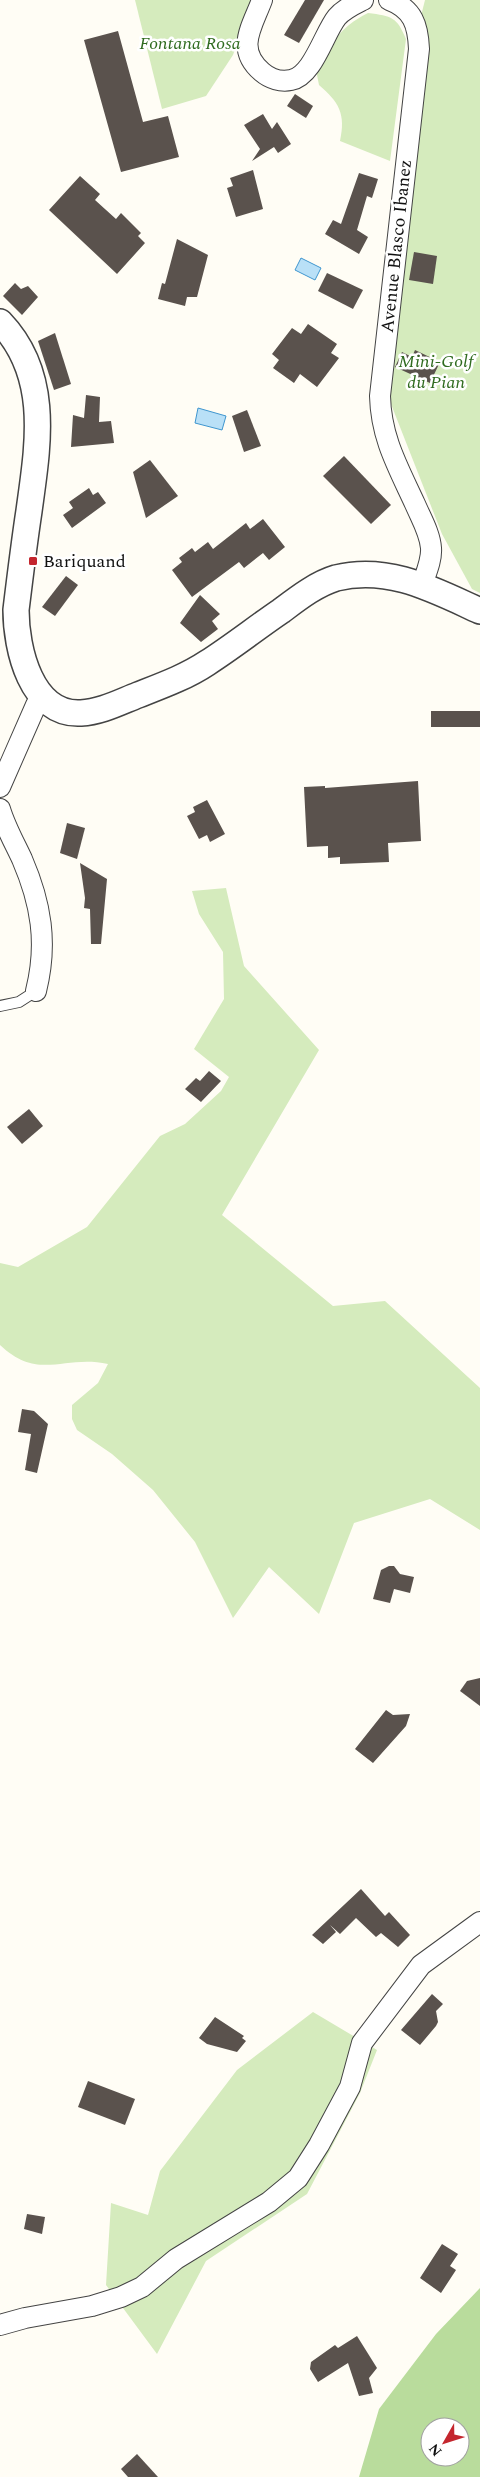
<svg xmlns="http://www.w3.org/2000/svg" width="480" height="2477" font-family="Spectral,serif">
<rect width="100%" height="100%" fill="#fffdf5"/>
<!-- green -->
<g fill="#d5ebbd">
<path d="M135 0H252L233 55 206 96 162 109Z"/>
<path d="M425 0H480V593L472 589 442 534 389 399 421 16Z"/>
<path d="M368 13C392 16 397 17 406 39L390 161 340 141C346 114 339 102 319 85L316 70C333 43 338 28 368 13Z"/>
<path d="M226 888 244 966 319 1050 222 1215 333 1306 385 1301 480 1388V1530L430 1499 354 1523 319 1614 269 1567 233 1618 195 1542 153 1490 112 1454 77 1430 72 1419V1405L98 1383 108 1364C64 1354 39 1382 0 1345V1263L18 1267 87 1227 160 1136 185 1124 221 1091 229 1077 194 1049 224 999 223 952 199 914 192 891Z"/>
<path d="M313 2012 377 2050 360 2093 307 2194 206 2261 157 2354 106 2285 111 2203 148 2215 160 2171 237 2070Z"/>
</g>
<!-- forest -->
<path fill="#b9dc9c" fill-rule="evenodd" d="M480 2288V2477H359L379 2409 436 2334ZM430 2427H460V2457H430Z"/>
<!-- water -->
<g fill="#b9e0f7" stroke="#3f96cf">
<path d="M301 258 321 268 315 280 295 270Z"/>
<path d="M198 408 226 416 222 430 195 423Z"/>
</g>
<!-- building -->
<g fill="#5a524d">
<path d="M305 0H324L299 43 284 35Z"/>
<path d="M118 31 143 122 168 116 179 157 121 172 84 40Z"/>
<path d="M295 94 313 106 306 118 287 106Z"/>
<path d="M263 114 272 129 277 122 291 144 278 153 274 147 252 161 260 149 244 125Z"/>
<path d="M253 170 263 209 236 217 227 188 233 186 230 178Z"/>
<path d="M359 173 378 179 372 198 367 196 357 230 368 237 359 254 325 234 333 220 341 224Z"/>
<path d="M80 176 100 194 95 200 116 219 121 213 141 233 138 236 145 243 117 274 49 210Z"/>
<path d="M177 239 208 255 197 297H187L185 306 158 299 162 283 165 284Z"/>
<path d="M414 252 437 256 433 284 409 280Z"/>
<path d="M327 273 363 290 353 309 318 291Z"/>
<path d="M15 283 21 289 28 286 38 297 22 315 3 296Z"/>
<path d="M308 324 337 344 331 353 339 358 317 387 300 374 294 383 273 368 279 360 272 354 292 328 301 334Z"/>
<path d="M55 333 71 384 54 390 38 341Z"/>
<path d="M415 350 440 362 430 383 395 367 402 352 412 357Z"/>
<path d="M86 395 100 397 99 422 111 421 114 443 71 447 73 415 84 418Z"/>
<path d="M247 410 261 446 244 452 232 416Z"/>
<path d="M344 456 391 505 371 524 323 476Z"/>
<path d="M150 460 178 496 146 518 133 472Z"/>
<path d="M89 488 93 495 98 492 106 503 72 528 63 515 73 508 69 502Z"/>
<path d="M263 519 285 547 269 560 263 553 244 568 239 562 192 597 172 570 182 562 179 558 192 548 195 552 208 542 213 549 246 523 250 529Z"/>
<path d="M66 576 78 585 55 616 42 607Z"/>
<path d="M200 595 220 614 212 621 218 629 201 642 180 623Z"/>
<rect x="431" y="711" width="49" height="16"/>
<path d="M418 781 421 841 388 843 389 862 340 864V857L328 858V846L307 847 304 787 325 786V788Z"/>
<path d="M207 800 225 834 210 842 207 835 199 839 187 816 195 812 193 807Z"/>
<path d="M67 823 85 828 77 859 60 853Z"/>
<path d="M80 863 107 879 101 944H91L90 909 84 908 85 898Z"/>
<path d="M209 1071 221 1081 201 1102 185 1089 196 1078 200 1081Z"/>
<path d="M29 1109 43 1126 22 1144 7 1127Z"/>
<path d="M22 1409 34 1411 48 1424 37 1473 25 1470 31 1434 18 1432Z"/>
<path d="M389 1566H394L400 1574 414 1577 410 1593 394 1589 390 1603 373 1599 381 1570Z"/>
<path d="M480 1678V1706L460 1691 467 1681Z"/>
<path d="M386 1710 393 1715 410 1714 406 1726 373 1763 355 1749Z"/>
<path d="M361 1889 385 1916 389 1912 410 1935 398 1947 381 1933 376 1937 356 1918 340 1934 330 1925 336 1932 323 1944 312 1935Z"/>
<path d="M432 1994 443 2004 436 2011 438 2022 436 2026 420 2045 401 2030Z"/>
<path d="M215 2017 244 2036 242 2038 246 2041 237 2052 207 2044 199 2038Z"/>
<path d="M88 2081 135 2099 125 2125 78 2107Z"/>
<path d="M27 2214 45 2217 42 2234 24 2229Z"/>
<path d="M442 2244 458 2254 450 2266 456 2270 441 2293 420 2278Z"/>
<path d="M357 2336 377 2368 369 2378 373 2393 359 2396 348 2363 318 2382 310 2369 311 2362 335 2345 338 2348Z"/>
<path d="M137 2454 158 2477H128L121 2469Z"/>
</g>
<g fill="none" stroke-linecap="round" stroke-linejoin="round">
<defs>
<path id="service" d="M0 1006 19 1002 36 991"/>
<g id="minor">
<path d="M262 0C252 27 235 49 262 72 270 79 281 82 291 80 313 76 324 33 337 17 344 9 353 5 363 0"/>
<path d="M389 0C413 9 418 25 419 49L380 396C381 438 398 467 415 504 421 518 430 533 431 548 432 560 426 573 422 585"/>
<path d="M0 787 36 705 42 697"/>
<path d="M0 809C5 826 14 842 22 859 41 903 48 943 36 991"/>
<path d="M0 2325 25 2318 92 2306 121 2297 142 2287 176 2259 269 2202 298 2178 319 2145 350 2087 362 2043 421 1965 480 1922"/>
</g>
<path id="tertiary" d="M0 322C51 375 38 445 29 511 24 544 20 577 16 610 16 648 31 716 81 713 101 712 120 702 138 695 161 686 186 677 207 663 232 647 256 628 281 611 297 599 316 584 336 578 389 565 434 590 480 611"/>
</defs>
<!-- service casing -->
<use href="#service" stroke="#444" stroke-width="12"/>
<!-- minor casing -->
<use href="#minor" stroke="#444" stroke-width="22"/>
<!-- tertiary casing -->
<use href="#tertiary" stroke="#444" stroke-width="28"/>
<!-- service -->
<use href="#service" stroke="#fff" stroke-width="10"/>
<!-- minor -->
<use href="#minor" stroke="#fff" stroke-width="20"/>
<!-- tertiary -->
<use href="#tertiary" stroke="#fff" stroke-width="25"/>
</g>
<!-- markers -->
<rect fill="#c4262e" stroke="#fff" stroke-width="2" x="28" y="556" width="10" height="10" rx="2.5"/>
<g text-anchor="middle" stroke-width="5" stroke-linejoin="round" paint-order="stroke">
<!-- park labels -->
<g font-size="18" font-style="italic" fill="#2f6b1f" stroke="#fff">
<text x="190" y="49">Fontana Rosa</text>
<text x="436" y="367">Mini-Golf<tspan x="436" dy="21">du Pian</tspan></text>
</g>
<!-- street labels -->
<g font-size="18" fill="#111" stroke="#fff">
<text transform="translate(396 246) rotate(-84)" y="6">Avenue Blasco Ibanez</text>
</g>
<!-- poi labels -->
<g font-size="18" fill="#111" stroke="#fff" text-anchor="start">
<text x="43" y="567">Bariquand</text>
</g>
</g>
<!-- north arrow -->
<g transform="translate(445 2442) rotate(231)"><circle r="24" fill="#ffffff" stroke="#a0a0a0"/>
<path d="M0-4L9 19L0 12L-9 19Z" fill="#c4262e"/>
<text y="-8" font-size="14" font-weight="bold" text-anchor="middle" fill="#111111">N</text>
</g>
</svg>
